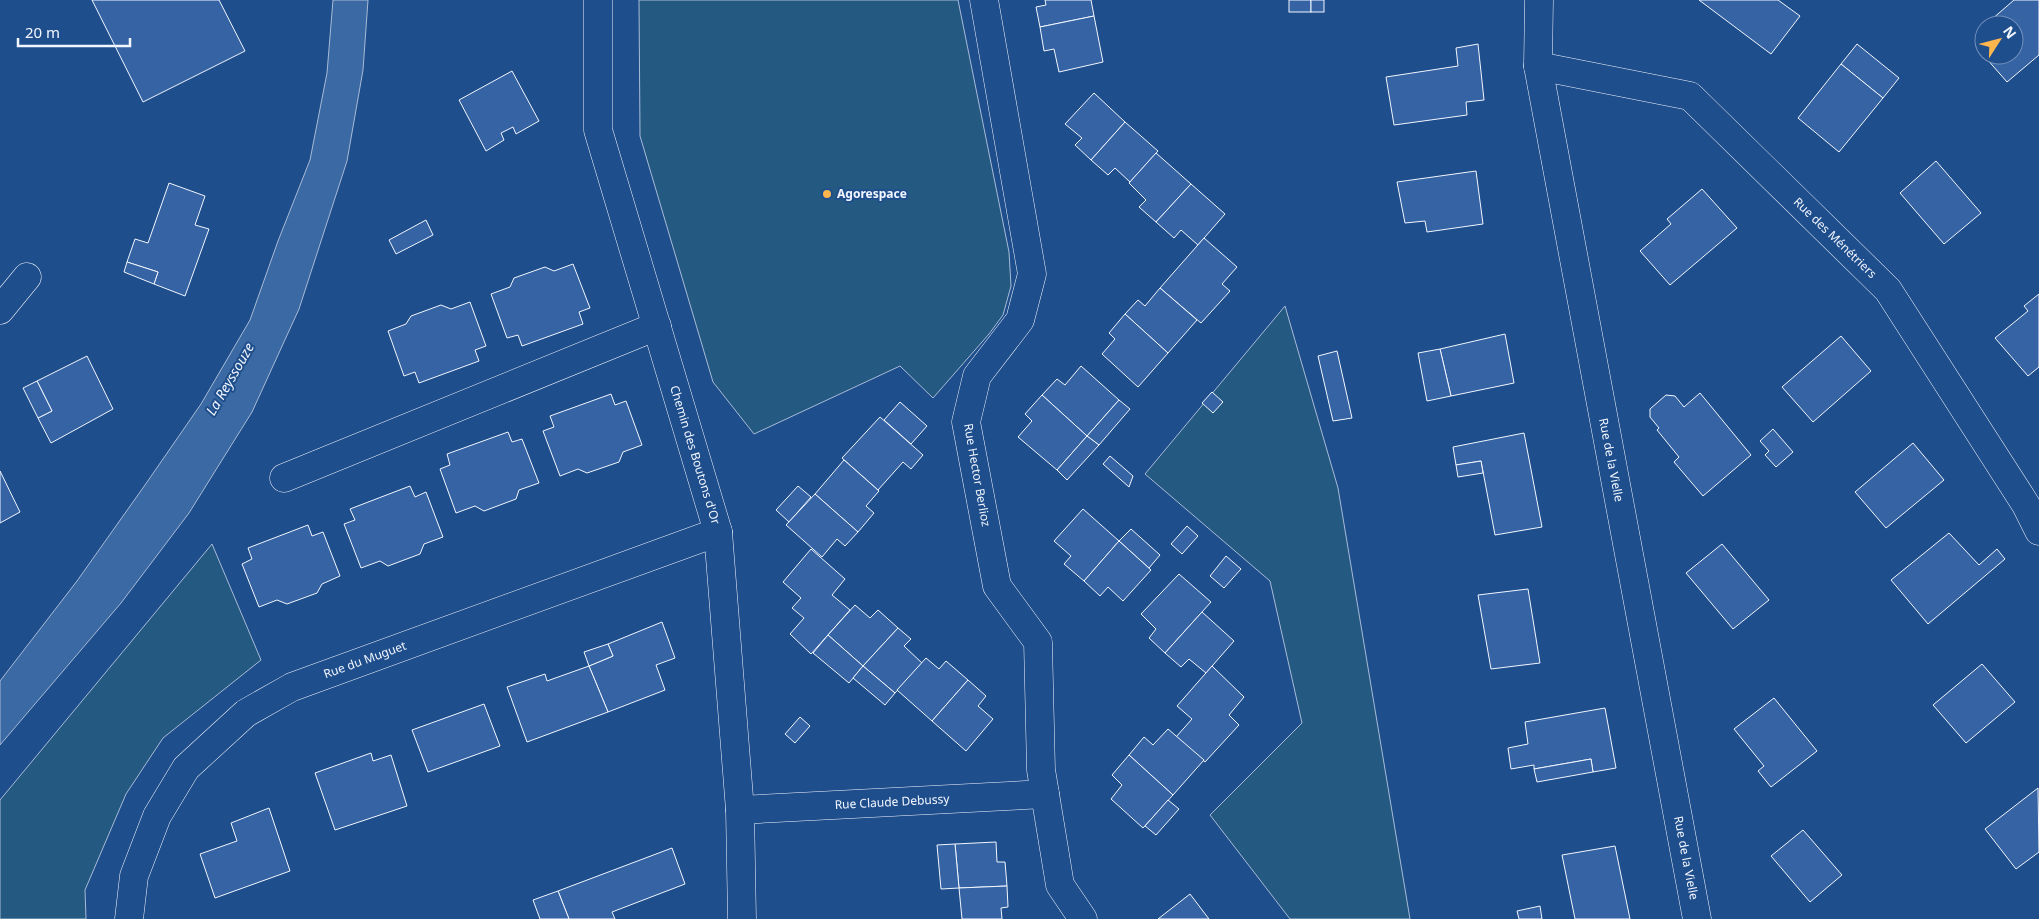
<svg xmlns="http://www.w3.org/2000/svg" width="2039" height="919" font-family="'Noto Sans',sans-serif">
<rect width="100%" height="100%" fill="#1f4e8c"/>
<!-- green -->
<g fill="#245a82" stroke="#a8bbd7">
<path d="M639 0H958L1009 252 1011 286 1003 315 989 334 933 398 900 366 754 434 713 382 640 136Z"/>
<path d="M1285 306 1338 488 1410 919H1290L1210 815 1302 723 1270 581 1145 474Z"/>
<path d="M212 544 261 660 163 738 126 794 85 890 86 919H0V800Z"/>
</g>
<!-- water -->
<path fill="#3b69a3" stroke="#a8bbd7" d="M333 0H368L363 70 347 161 299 309 252 412 189 513 121 603 0 745V681L77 581 145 485 201 404 250 320 278 241 310 160 327 73Z"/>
<!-- building -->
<g fill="#3563a3" stroke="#f2f6ff">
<path d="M92 0H219L245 51 143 102Z"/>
<path d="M1045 0H1091L1094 16 1040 27 1036 7 1046 5Z"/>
<rect x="1289" y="0" width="22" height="12"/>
<rect x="1311" y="0" width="13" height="12"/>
<path d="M1699 0H1778L1800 16 1771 54Z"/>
<path d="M2014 0H2039V55L2007 82 1979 50 1984 45V55H2014V25H1996L1991 20Z"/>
<path d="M1094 16 1103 62 1059 72 1054 49 1044 51 1040 27Z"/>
<path d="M1478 44 1484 100 1466 102 1467 115 1394 125 1386 77 1458 66 1456 48Z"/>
<path d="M1857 44 1899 78 1883 98 1841 64Z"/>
<path d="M1841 64 1883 98 1839 152 1798 118Z"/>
<path d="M512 71 539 121 516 134 513 127 501 133 504 140 486 151 459 100Z"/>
<path d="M1094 93 1125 122 1091 160 1075 145 1082 138 1065 124Z"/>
<path d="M1125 122 1158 151 1130 182 1115 168 1108 175 1091 160Z"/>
<path d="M1156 153 1191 184 1156 222 1139 207 1146 200 1129 183Z"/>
<path d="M1936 161 1981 213 1944 244 1900 193Z"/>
<path d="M1476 171 1483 224 1427 232 1425 221 1405 223 1397 182Z"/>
<path d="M169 183 205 196 195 225 209 229 185 296 154 284 158 272 127 262 135 239 148 243Z"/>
<path d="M1191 184 1225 214 1198 245 1181 230 1174 238 1156 222Z"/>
<path d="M1702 189 1737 228 1670 285 1640 251 1671 224 1667 219Z"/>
<path d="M426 220 433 235 396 254 389 240Z"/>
<path d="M1204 238 1237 267 1222 284 1230 291 1201 323 1160 288Z"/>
<path d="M127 262 158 272 154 284 124 272Z"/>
<path d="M573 264 590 308 579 312 583 324 522 346 518 335 507 338 491 294 510 287 514 278 545 267 554 271Z"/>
<path d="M1160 288 1197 320 1168 353 1125 314 1138 300 1145 306Z"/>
<path d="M2039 294V367L2028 376 1995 338 2028 311 2024 306Z"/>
<path d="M470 302 486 346 475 350 479 361 419 383 415 372 404 376 388 331 406 324 411 316 441 305 451 309Z"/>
<path d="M1125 314 1168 353 1138 387 1102 354 1115 339 1109 333Z"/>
<path d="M1505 334 1514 383 1451 396 1440 349Z"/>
<path d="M1841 336 1871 371 1813 422 1782 387Z"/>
<path d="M1440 349 1451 396 1427 401 1418 353Z"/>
<path d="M1337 351 1352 418 1333 421 1318 356Z"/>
<path d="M87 356 113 409 51 443 38 418 52 411 37 381Z"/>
<path d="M1081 366 1119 400 1087 436 1042 395 1057 379 1065 385Z"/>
<path d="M37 381 52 411 38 418 23 388Z"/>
<path d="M1212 392 1223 402 1213 413 1202 403Z"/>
<path d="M1700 393 1751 455 1703 496 1674 462 1679 457 1657 430 1659 428 1650 417V409L1666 395 1675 396 1684 407Z"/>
<path d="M611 394 615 405 626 401 642 445 623 452 619 462 587 473 578 469 560 476 543 431 554 427 550 416Z"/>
<path d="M1042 395 1087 436 1057 470 1018 437 1032 421 1025 414Z"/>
<path d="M1119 400 1130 409 1099 445 1087 436Z"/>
<path d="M900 402 927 426 911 444 884 420Z"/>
<path d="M880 417 923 455 911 469 903 462 878 490 842 458Z"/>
<path d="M1773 429 1793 452 1776 467 1765 455 1769 451 1760 441Z"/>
<path d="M508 432 512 442 522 439 539 483 519 490 516 499 484 511 475 506 456 513 440 469 450 465 447 454Z"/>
<path d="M1524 433 1542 527 1495 535 1481 461 1456 465 1453 447Z"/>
<path d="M1087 436 1099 445 1067 480 1057 470Z"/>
<path d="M1913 443 1944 480 1886 528 1855 492Z"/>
<path d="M1110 456 1133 476 1129 487 1103 464Z"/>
<path d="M844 460 879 491 866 506 874 513 858 532 815 494Z"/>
<path d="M1481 461 1483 473 1458 477 1456 465Z"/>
<path d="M0 471 20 512 0 523Z"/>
<path d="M410 486 415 497 426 492 443 537 424 544 420 554 388 566 380 561 361 568 344 524 355 520 350 509Z"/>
<path d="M798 486 811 497 789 522 776 510Z"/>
<path d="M815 494 858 532 845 546 837 539 822 557 786 525Z"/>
<path d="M1083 509 1119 541 1084 581 1064 564 1071 556 1054 541Z"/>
<path d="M308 525 312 536 323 532 340 576 322 584 317 593 287 604 277 600 259 607 242 564 252 559 248 548Z"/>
<path d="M1187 526 1198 536 1182 554 1171 544Z"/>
<path d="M1131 529 1160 555 1149 568 1119 541Z"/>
<path d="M1949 533 1979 565 1997 549 2005 559 1928 624 1891 580Z"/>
<path d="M1119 541 1151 570 1123 601 1108 587 1100 596 1084 581Z"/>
<path d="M1722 544 1769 600 1733 629 1686 573Z"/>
<path d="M811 549 845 579 832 595 850 610 811 654 790 634 804 618 792 608 801 598 783 582Z"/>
<path d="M1226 556 1241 569 1224 588 1210 576Z"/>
<path d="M1179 574 1211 602 1165 653 1149 638 1156 629 1141 614Z"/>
<path d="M1528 589 1540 663 1491 669 1478 595Z"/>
<path d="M855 605 870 618 878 610 898 628 863 666 828 635Z"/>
<path d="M1202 612 1234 641 1206 673 1189 659 1181 667 1165 653Z"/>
<path d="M662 622 675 658 656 665 665 690 608 712 589 666 613 656 608 644Z"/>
<path d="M898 628 911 639 904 646 922 663 895 693 863 666Z"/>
<path d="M828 635 863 666 849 683 813 653Z"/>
<path d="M608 644 613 656 589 666 584 652Z"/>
<path d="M926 658 939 669 946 661 968 680 932 721 897 690Z"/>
<path d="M1982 664 2015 702 1966 743 1933 705Z"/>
<path d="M589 666 608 712 527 742 507 687 545 674 547 681Z"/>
<path d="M863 666 895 693 885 705 853 678Z"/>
<path d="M1212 666 1244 697 1229 715 1239 725 1205 762 1176 737 1192 719 1177 706Z"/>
<path d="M968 680 986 696 978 706 993 719 966 751 932 721Z"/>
<path d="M1774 698 1817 751 1771 787 1758 771 1764 766 1734 729Z"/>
<path d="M484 704 500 746 428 772 412 730Z"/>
<path d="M1605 708 1616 768 1593 772 1591 759 1534 769V765L1511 769 1508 748 1528 744 1525 722Z"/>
<path d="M800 717 810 726 795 743 785 734Z"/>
<path d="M1168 729 1204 760 1173 795 1129 755 1144 737 1153 745Z"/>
<path d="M371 753 373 761 391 755 407 806 335 830 315 773Z"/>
<path d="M1129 755 1173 795 1143 828 1111 799 1122 785 1112 775Z"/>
<path d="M1591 759 1593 772 1537 782 1534 769Z"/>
<path d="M2038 788 2039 852 2016 869 1985 829Z"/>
<path d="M1168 800 1179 809 1156 835 1145 826Z"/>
<path d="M269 808 290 871 215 898 200 854 237 841 231 823Z"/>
<path d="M1803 830 1842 875 1810 902 1771 856Z"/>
<path d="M996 842 997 862H1005L1007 886 959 888 955 844Z"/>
<path d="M955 844 959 888 941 889 937 845Z"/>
<path d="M1615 846 1630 919H1575L1562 855Z"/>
<path d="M672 848 685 884 612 912 615 919H569L558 891Z"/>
<path d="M1007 886 1008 907 1001 908 1002 919H962L959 888Z"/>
<path d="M558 891 569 919H540L533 900Z"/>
<path d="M1190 894 1209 919H1158Z"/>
<path d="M1540 906 1542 919H1519L1517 911Z"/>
</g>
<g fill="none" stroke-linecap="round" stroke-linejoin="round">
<defs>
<g id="minor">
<path d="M598 0V130L718 532 740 810 742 919"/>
<path d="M984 0 1032 274 1020 320 977 376 966 422 997 586 1038 642 1041 770 1045 794 1060 885 1083 919"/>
<path d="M1539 0 1538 66 1697 919"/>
<path d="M1538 66 1690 96 1888 290 2026 505 2039 531"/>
<path d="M0 310 27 277"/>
<path d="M284 478 657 326"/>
<path d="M740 810 1045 794"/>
<path d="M129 919 134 876 157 816 186 768 246 713 292 687 718 532"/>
</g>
</defs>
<!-- minor casing -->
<use href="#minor" stroke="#f2f6ff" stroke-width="29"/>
<!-- minor -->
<use href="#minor" stroke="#1f4e8c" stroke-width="28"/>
</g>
<!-- markers -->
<circle fill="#ffb74d" stroke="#1f4e8c" stroke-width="2" cx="827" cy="194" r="5"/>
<g text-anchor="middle" stroke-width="4" stroke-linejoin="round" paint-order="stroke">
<!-- poi labels -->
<g font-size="12" font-weight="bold" fill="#f2f6ff" stroke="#1f4e8c" text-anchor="start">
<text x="837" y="198">Agorespace</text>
</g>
<!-- street labels -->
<g font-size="12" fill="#f2f6ff" stroke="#1f4e8c">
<text transform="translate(1835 238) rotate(44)" y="4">Rue des Ménétriers</text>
<text transform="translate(695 455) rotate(73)" y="4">Chemin des Boutons d'Or</text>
<text transform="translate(1611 460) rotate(79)" y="4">Rue de la Vielle</text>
<text transform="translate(977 475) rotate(80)" y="4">Rue Hector Berlioz</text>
<text transform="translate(365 660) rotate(-20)" y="4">Rue du Muguet</text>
<text transform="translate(892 802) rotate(-3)" y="4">Rue Claude Debussy</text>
<text transform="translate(1686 858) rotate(79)" y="4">Rue de la Vielle</text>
</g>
<!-- water labels -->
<g font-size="14" font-style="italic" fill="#f2f6ff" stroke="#1f4e8c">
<text transform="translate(230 379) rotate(-60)" y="5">La Reyssouze</text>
</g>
</g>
<!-- north arrow -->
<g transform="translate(1999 40) rotate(54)"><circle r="24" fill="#1f4e8c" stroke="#7391ba"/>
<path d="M0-4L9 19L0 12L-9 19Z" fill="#ffb74d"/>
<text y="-8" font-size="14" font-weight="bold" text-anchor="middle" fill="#f2f6ff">N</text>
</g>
<!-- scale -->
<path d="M18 38v8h112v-8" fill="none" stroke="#f2f6ff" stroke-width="2.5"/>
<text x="25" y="38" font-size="15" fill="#f2f6ff" stroke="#1f4e8c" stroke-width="4" paint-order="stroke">20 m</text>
</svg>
